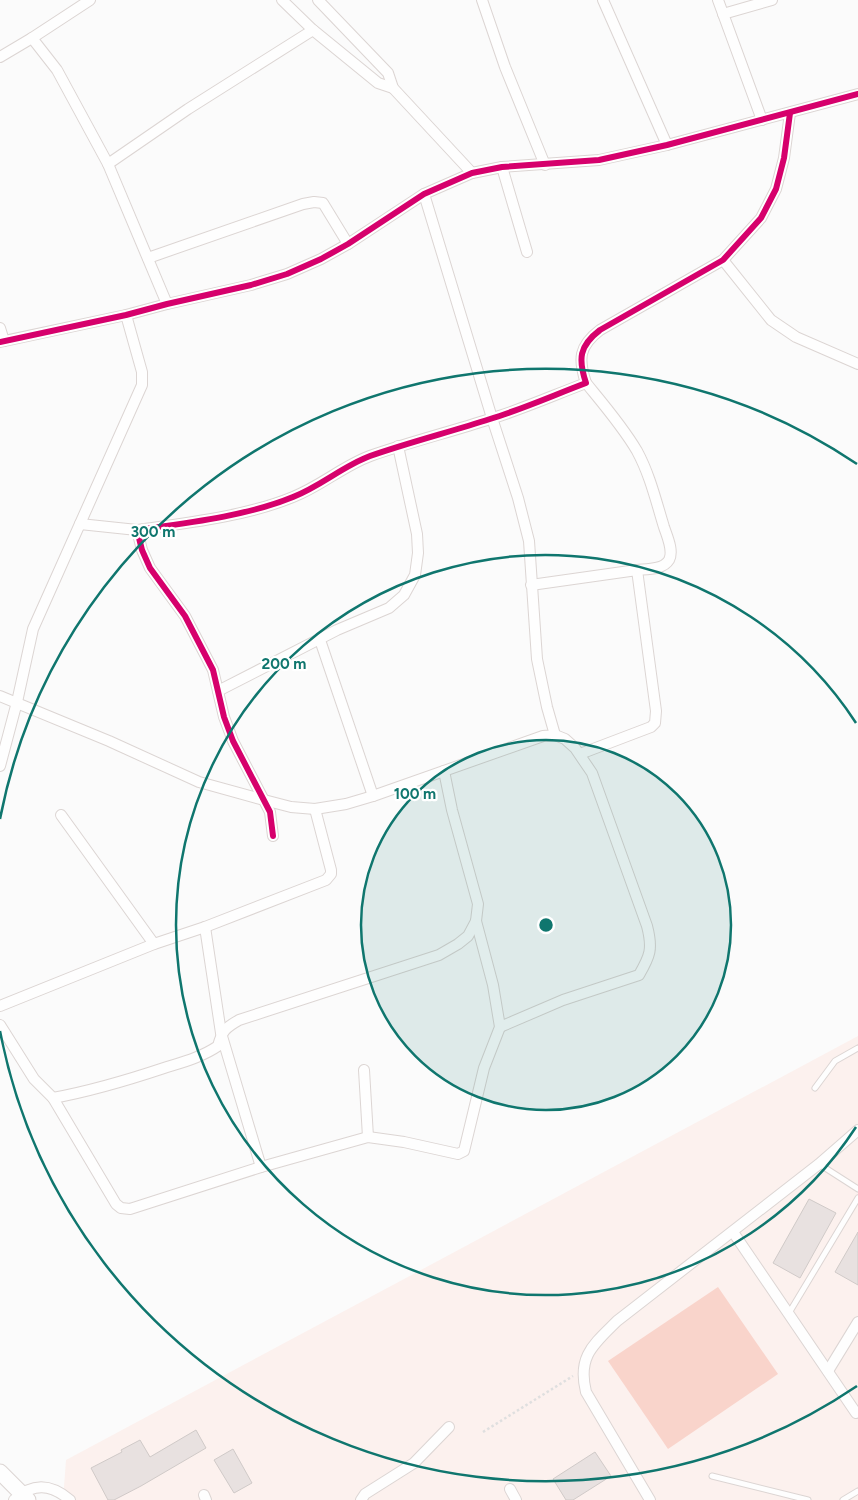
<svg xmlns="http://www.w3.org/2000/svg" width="858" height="1500" font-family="Figtree,sans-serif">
<rect width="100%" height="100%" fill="#fbfbfb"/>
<!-- built -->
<path fill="#fcf1ee" d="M858 1036V1500H63L66 1460Z"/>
<!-- green -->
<path fill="#f9d4cb" d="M718 1287 778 1374 668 1449 608 1361Z"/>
<!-- building -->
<g fill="#e8e1e0" stroke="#d0cac8">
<path d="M809 1199 836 1213 800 1278 773 1263Z"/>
<path d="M858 1232V1285L835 1272Z"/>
<path d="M196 1430 206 1448 141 1486 114 1500H108L91 1468 122 1452 121 1450 140 1440 150 1457Z"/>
<path d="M233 1449 252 1483 234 1493 214 1460Z"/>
<path d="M595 1452 611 1476 573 1500H566L553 1479Z"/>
</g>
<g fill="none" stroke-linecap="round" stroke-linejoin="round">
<defs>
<g id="service">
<path d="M815 1088 835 1061 858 1048"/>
<path d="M819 1164 858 1189"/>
<path d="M789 1313 858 1198"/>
<path d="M712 1476 808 1500"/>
<path d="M843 1500 858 1491"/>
</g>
<g id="minor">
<path d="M282 0 313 30 378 83 393 88"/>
<path d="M318 0 388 73 393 88 472 173"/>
<path d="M482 0 505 67 545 165"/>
<path d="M603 0 667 145"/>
<path d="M718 0 762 120"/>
<path d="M723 14 772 0"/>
<path d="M32 38 57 70 108 164 167 304"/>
<path d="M0 57 32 38 90 0"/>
<path d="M108 164 188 109 313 30"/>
<path d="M502 167 527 252"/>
<path d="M148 258 303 204 314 202 323 203 348 244"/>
<path d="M723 260 771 320 796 337 858 364"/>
<path d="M0 328 4 341"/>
<path d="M0 342 126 315 167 304 251 285 287 274 321 259 348 244 424 194 472 173 502 167 599 160 667 145 858 94"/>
<path d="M586 383C604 405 623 427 637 451 650 475 656 501 664 527 667 536 674 551 669 560 663 570 646 569 637 570"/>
<path d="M80 524 137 530"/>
<path d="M531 585 637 570 656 711 655 723 651 727 580 754"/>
<path d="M320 640 373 796"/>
<path d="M218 691 337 630 389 608 404 595 415 575 418 553 417 534 398 446"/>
<path d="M0 696 109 741 199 782 264 800 291 807 315 809 346 804 373 796 543 736 555 735 547 707 537 659 529 541 518 498 492 418 424 194"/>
<path d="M0 766 17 702 33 629 142 385V372L126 315"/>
<path d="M61 815 154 944"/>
<path d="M273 836 270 812 233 741 224 717 213 670 185 616 150 568 142 550 137 530C187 523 247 516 293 497 321 486 343 466 370 456 410 442 450 432 490 419 523 409 554 395 586 383 578 359 579 346 600 330L723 260 761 218 776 189 784 158 790 113"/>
<path d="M205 927 221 1033 261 1167 368 1137 404 1142 458 1154 464 1151 484 1068 500 1027 493 985 476 921"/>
<path d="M0 1006 154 944 205 927 326 880 331 874V870L315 809"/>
<path d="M0 1025 34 1079 53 1098C91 1091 128 1080 164 1068 183 1062 202 1057 218 1046 222 1031 225 1028 239 1020L439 955 458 944 468 936 476 921 478 904 452 810 444 771"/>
<path d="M500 1027 563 1000 639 975C650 956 653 949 647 926L592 773 575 748 565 739 555 735"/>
<path d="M364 1070 368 1137"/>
<path d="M53 1098 116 1204 121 1208 130 1209 261 1167"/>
<path d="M733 1232 856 1413"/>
<path d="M828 1371 858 1322"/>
<path d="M510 1489 516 1500"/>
<path d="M204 1495 206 1500"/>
<path d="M14 1500C33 1482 51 1484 70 1500"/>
<path d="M361 1500 365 1494 414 1463 449 1427"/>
<path d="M650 1500 586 1392C577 1356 594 1344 617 1321L819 1164 858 1130"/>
</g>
<path id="secondary" d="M0 1472 28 1500"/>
</defs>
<!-- service casing -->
<use href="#service" stroke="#dcd5d3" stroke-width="7"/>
<!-- minor casing -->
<use href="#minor" stroke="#dcd5d3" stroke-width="12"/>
<!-- secondary casing -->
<use href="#secondary" stroke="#dcd5d3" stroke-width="17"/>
<!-- path -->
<path stroke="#dfdfdf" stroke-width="2.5" stroke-dasharray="2.5 2.5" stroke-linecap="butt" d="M483 1432 573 1376"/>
<!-- service -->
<use href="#service" stroke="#fefefe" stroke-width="5"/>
<!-- minor -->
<use href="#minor" stroke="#fefefe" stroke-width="10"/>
<!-- secondary -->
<use href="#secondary" stroke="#fefefe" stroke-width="15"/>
<defs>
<g id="cycleway">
<path d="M0 342 126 315 167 304 251 285 287 274 321 259 348 244 424 194 472 173 502 167 599 160 667 145 858 94"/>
<path d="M273 836 270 812 233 741 224 717 213 670 185 616 150 568 142 550 137 530C187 523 247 516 293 497 321 486 343 466 370 456 410 442 450 432 490 419 523 409 554 395 586 383 578 359 579 346 600 330L723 260 761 218 776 189 784 158 790 113"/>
</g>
</defs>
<!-- cycleway casing -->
<use href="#cycleway" stroke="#fff" stroke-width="9"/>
<!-- cycleway -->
<use href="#cycleway" stroke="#d6006c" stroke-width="6"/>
</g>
<!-- distance rings -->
<circle cx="546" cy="925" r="185" fill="#0f766e" fill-opacity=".12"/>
<g fill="none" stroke="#0f766e" stroke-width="2.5">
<circle cx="546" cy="925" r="185"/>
<path d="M856 1127A370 370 0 1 1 856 723"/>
<path d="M857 1386A556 556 0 0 1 0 1031M0 819A556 556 0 0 1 857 464"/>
</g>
<circle cx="546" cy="925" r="8" fill="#0f766e" stroke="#fff" stroke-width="2.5"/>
<g font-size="15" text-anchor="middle" font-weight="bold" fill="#0f766e" stroke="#fff" stroke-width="4.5" stroke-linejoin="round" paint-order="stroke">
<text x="153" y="537">300 m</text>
<text x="284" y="669">200 m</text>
<text x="415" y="799">100 m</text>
</g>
</svg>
